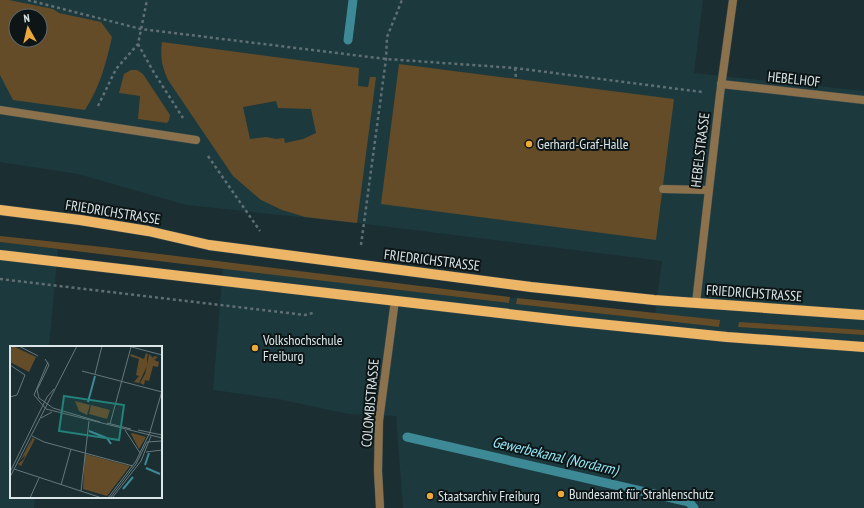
<svg xmlns="http://www.w3.org/2000/svg" width="864" height="508" font-family="'PT Sans Narrow',sans-serif">
<rect width="100%" height="100%" fill="#1b2e32"/>
<!-- built -->
<g fill="#1c393d" fill-rule="evenodd">
<path d="M0 0H703L694 73 864 91V330L739 322 738 327 864 335V508H403L396 416 348 414 278 399 213 390 223 268 509 303 510 298H517L516 304 719 327V320L655 313 662 261 357 223 186 205 78 174 0 162ZM16 16H40V40H16Z"/>
<path d="M0 242 58 249 49 347H11V497H35L34 508H0Z"/>
</g>
<!-- green -->
<g fill="#644c29" fill-rule="evenodd">
<path d="M0 0H9L53 9 59 13 101 22 112 37C106 63 100 87 85 110L13 100 0 75ZM16 16H40V40H16Z"/>
<path d="M162 42 359 68 358 86 368 87 370 77H376L357 223 305 217 282 210 261 200 233 176 168 80C162 66 160 58 162 42ZM276 101 278 108 311 109 316 133 303 139 285 143 284 138 276 139 266 137 250 139 243 107Z"/>
<path d="M399 64 674 99 656 240 381 204Z"/>
<path d="M131 70H137L143 74 170 115 169 120 167 123 138 119 140 96 119 93 124 74Z"/>
<path d="M0 236 103 247 510 297 509 303 0 242Z"/>
<path d="M517 298 720 320 719 327 516 304Z"/>
<path d="M739 322 864 330V335L738 327Z"/>
</g>
<g fill="none" stroke-linecap="round" stroke-linejoin="round">
<!-- stream -->
<g stroke="#3d8996" stroke-width="9">
<path d="M348 40 353 0"/>
<path d="M407 437 689 502 694 508"/>
</g>
<defs>
<g id="service">
<path d="M721 84 864 100"/>
<path d="M0 110 196 140"/>
<path d="M663 189 708 190"/>
</g>
<g id="minor">
<path d="M696 303 720 94 733 0"/>
<path d="M380 508 378 471 379 421 395 300"/>
</g>
<g id="primary">
<path d="M0 210 80 220 148 231 209 245 531 287 654 300 864 315"/>
<path d="M0 255 569 321 727 337 864 347"/>
</g>
</defs>
<!-- service casing -->
<use href="#service" stroke="#3a4b4f" stroke-width="9"/>
<!-- minor casing -->
<use href="#minor" stroke="#3a4b4f" stroke-width="9"/>
<!-- primary casing -->
<use href="#primary" stroke="#3a4b4f" stroke-width="11"/>
<!-- path -->
<g stroke="#5f6f72" stroke-width="2.5" stroke-dasharray="3 3" stroke-linecap="butt">
<path d="M28 0 141 29 386 59 515 68 702 92"/>
<path d="M138 44 153 71 183 118"/>
<path d="M515 68 516 78"/>
<path d="M98 106 116 69 138 44 147 0"/>
<path d="M208 156 260 231"/>
<path d="M361 245 386 59 387 37 402 0"/>
<path d="M0 279 305 315 313 313"/>
</g>
<!-- service -->
<use href="#service" stroke="#8b714c" stroke-width="8"/>
<!-- minor -->
<use href="#minor" stroke="#8b714c" stroke-width="8"/>
<!-- primary -->
<use href="#primary" stroke="#edb667" stroke-width="10"/>
</g>
<!-- markers -->
<g fill="#eca93b" stroke="#0d1516" stroke-width="1.5">
<circle cx="529" cy="144" r="4"/>
<circle cx="255" cy="348" r="4"/>
<circle cx="561" cy="494" r="4"/>
<circle cx="430" cy="496" r="4"/>
</g>
<g text-anchor="middle" stroke-width="4" stroke-linejoin="round" paint-order="stroke">
<!-- street labels -->
<g font-size="14" fill="#dae6e8" stroke="#0d1516">
<text transform="translate(794 79) rotate(6)" y="5">HEBELHOF</text>
<text transform="translate(700 150) rotate(-83)" y="5">HEBELSTRASSE</text>
<text transform="translate(113 212) rotate(9)" y="5">FRIEDRICHSTRASSE</text>
<text transform="translate(432 260) rotate(7)" y="5">FRIEDRICHSTRASSE</text>
<text transform="translate(754 293) rotate(4)" y="5">FRIEDRICHSTRASSE</text>
<text transform="translate(370 403) rotate(-85)" y="5">COLOMBISTRASSE</text>
</g>
<!-- poi labels -->
<g font-size="14" fill="#dae6e8" stroke="#0d1516" text-anchor="start">
<text x="537" y="149">Gerhard-Graf-Halle</text>
<text x="263" y="345">Volkshochschule<tspan x="263" dy="16">Freiburg</tspan></text>
<text x="569" y="499">Bundesamt für Strahlenschutz</text>
<text x="438" y="501">Staatsarchiv Freiburg</text>
</g>
<!-- water labels -->
<g font-size="15" font-style="italic" fill="#93e9f8" stroke="#0d1516">
<text transform="translate(555 456) rotate(13)" y="5">Gewerbekanal (Nordarm)</text>
</g>
</g>
<!-- overview -->
<g transform="translate(10 346)">
<rect width="152" height="152" fill="#1b2e32"/>
<path d="M3 0 26 11 19 26 0 16V3ZM136 7 138 8 137 12V19L139 8 143 12 144 10 148 11 144 14 149 16 148 21 143 20 139 35 135 34 134 39 130 37 135 28 137 20 129 37 124 36 129 30 126 29 129 13 120 10 121 8 134 13ZM65 55 80 59 77 69 69 65ZM81 59 100 64 97 73 79 68ZM122 87 136 91 129 103 121 88ZM22 92 25 93 11 120 8 118 14 113 15 109 10 115 21 94 20 101ZM75 108 120 120 97 150 73 143Z" fill="#644c29"/>
<path fill="none" stroke="#3d8996" stroke-width="2" d="M78 56 85 30M79 85 97 92 101 98M135 119 139 107M136 122 150 128M113 143 123 131"/>
<path fill="none" stroke="#67787b" stroke-width="1" d="M9 0 28 10M118 0 152 9M35 13 39 19 27 44 29 52 43 62 90 76M38 16 24 49 36 63 152 92M0 19 15 29 7 49 0 51M72 25 152 46M85 28 92 0M31 72 42 66M97 77 121 83M100 78 121 1M115 84 130 107M128 84 152 89M22 90 34 96 123 120M136 106 152 104M4 123 92 152M0 126 37 51 44 43M0 131 67 0M51 139 61 103M71 145 79 75M20 152 29 132M98 152 126 115 140 86 152 45M100 152 126 118 137 96 152 95M102 152 131 115 141 90"/>
<path fill="#23817a" fill-opacity="0.15" stroke="#23817a" stroke-width="2" d="M54 50 114 59 109 94 49 85Z"/>
<rect width="152" height="152" fill="none" stroke="#dae6e8" stroke-width="2"/>
</g>
<!-- north arrow -->
<g transform="translate(28 28) rotate(352)"><circle r="19" fill="#0d1516" stroke="#5f696a"/>
<path d="M0-3L7 15L0 10L-7 15Z" fill="#eca93b"/>
<text y="-6" font-size="11" font-weight="bold" text-anchor="middle" fill="#dae6e8">N</text>
</g>
</svg>
